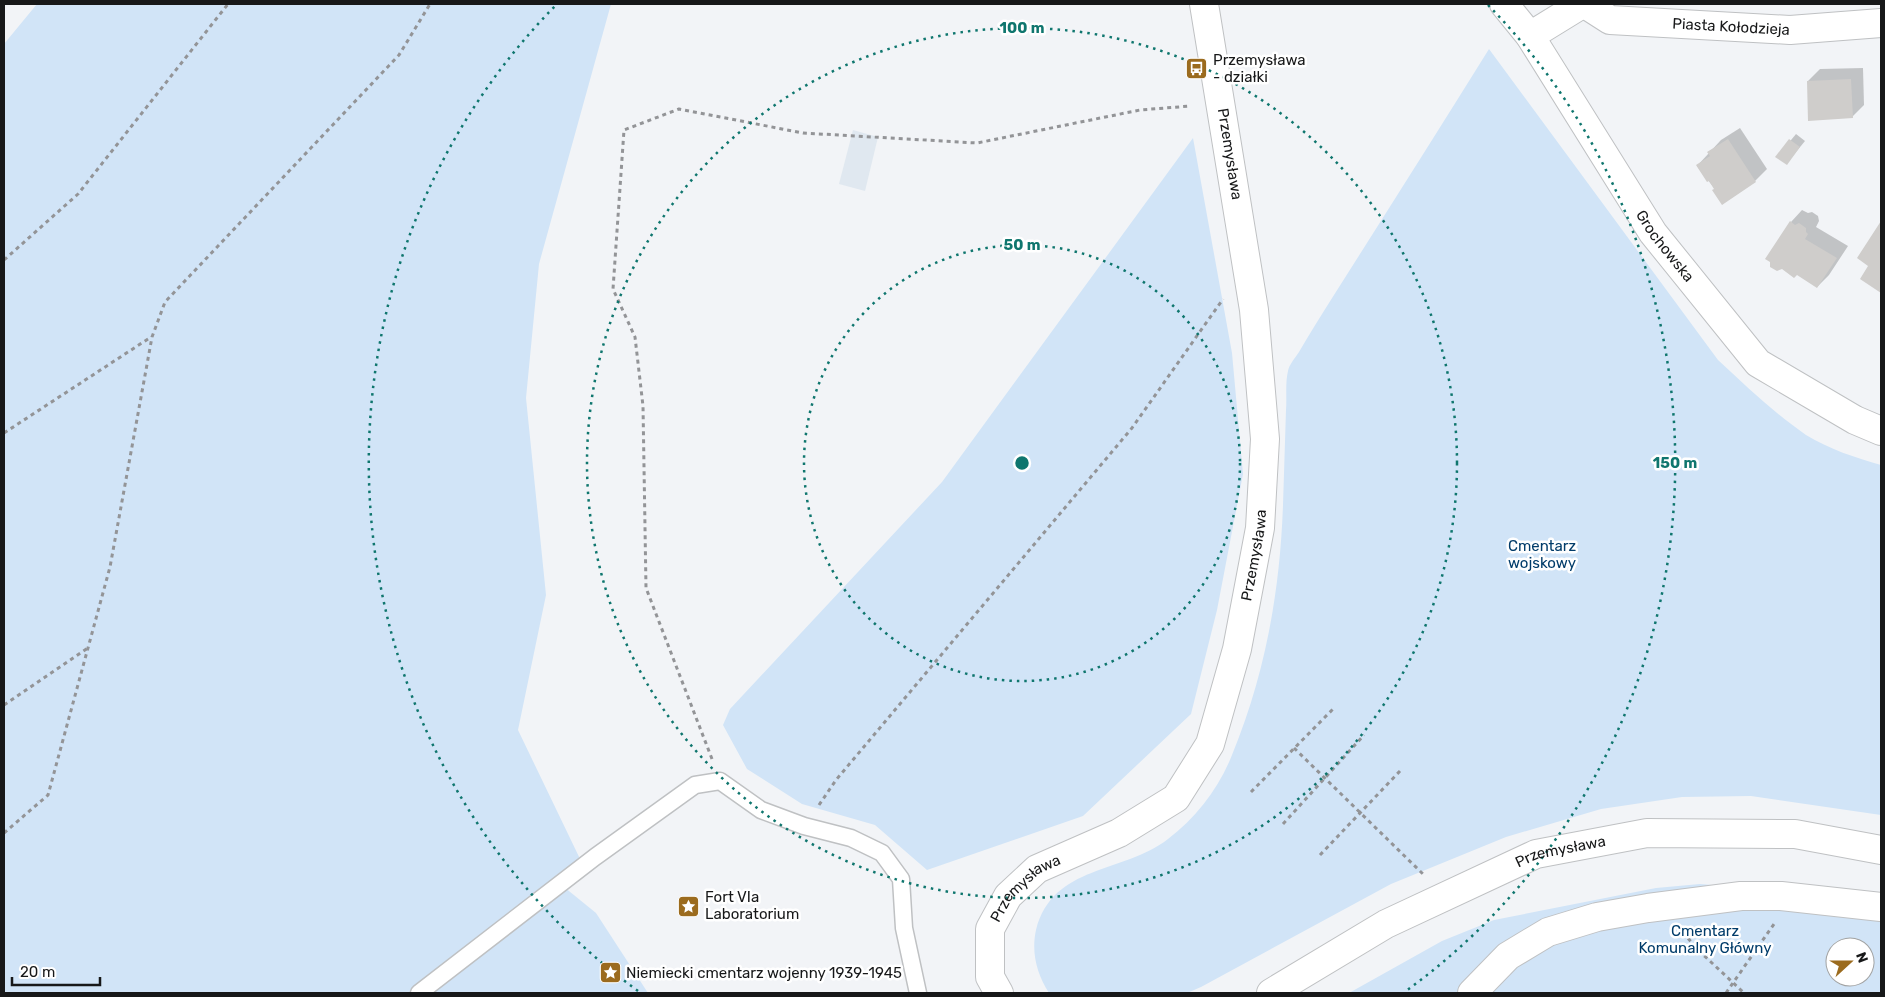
<svg xmlns="http://www.w3.org/2000/svg" width="1885" height="997" font-family="Rubik,sans-serif">
<rect width="100%" height="100%" fill="#f2f4f7"/>
<!-- built -->
<path fill="#e0e8f0" d="M853 130 878 137 865 191 839 184Z"/>
<!-- green -->
<g fill="#d1e4f7" fill-rule="evenodd">
<path d="M37 4H611L539 264 526 398 546 595 518 730 582 863 408 993H4V44Z"/>
<path d="M1489 49 1718 360C1746 386 1774 413 1806 435 1829 449 1856 458 1881 465V815L1751 796 1682 797 1601 809 1506 837 1391 884 1201 987 1187 993H1049C1037 974 1031 953 1036 930 1053 864 1123 874 1168 839 1196 818 1219 788 1232 755 1265 675 1280 592 1283 505 1284 473 1285 442 1286 410 1287 398 1285 383 1288 371 1289 365 1295 358 1299 352 1310 333 1322 314 1334 295 1386 213 1438 131 1489 49Z"/>
<path d="M1193 138 1232 353 1243 474 1217 610 1191 714 1083 816 927 870 875 825 802 804 747 769 723 725 730 709 942 482Z"/>
<path d="M1700 884 1881 899V993H1349L1442 941 1494 920 1656 888ZM1835 947H1865V977H1835Z"/>
<path d="M564 887 596 913 648 993H429Z"/>
</g>
<!-- shadow -->
<g fill="#0003">
<path d="M1863 68 1864 105 1852 117 1808 81 1820 69Z"/>
<path d="M1740 128 1767 169 1755 181 1715 189 1697 166 1721 140Z"/>
<path d="M1796 134 1805 141 1787 163 1777 157Z"/>
<path d="M1802 210 1808 213 1812 212 1818 216 1819 221 1816 227 1848 246 1829 275 1817 287 1791 222Z"/>
<path d="M1881 223V291L1862 279 1870 266 1858 258Z"/>
</g>
<!-- building -->
<g fill="#cfcdcb">
<path d="M1851 79 1853 118 1808 121 1807 81Z"/>
<path d="M1728 139 1756 182 1722 205 1712 190 1714 189 1709 181 1707 182 1696 165 1710 156 1707 152Z"/>
<path d="M1789 139 1800 147 1787 165 1775 157Z"/>
<path d="M1790 221 1795 225 1799 223 1806 228V232L1808 234 1805 239 1837 258 1817 288 1797 275 1794 278 1782 269 1777 271 1770 267V262L1765 259Z"/>
<path d="M1881 221V293L1860 279 1868 266 1857 258Z"/>
</g>
<g fill="none" stroke-linecap="round" stroke-linejoin="round">
<defs>
<path id="lane" d="M419 993 595 857 695 785 720 781 761 810 804 826 851 838 882 853 901 879 904 928 918 993"/>
<g id="street">
<path id="s1" d="M1504 4 1530 36 1653 233 1758 363 1855 420 1881 431"/>
<path id="s2" d="M1585 4 1610 20 1790 30 1881 23"/>
<path d="M1530 36 1582 4"/>
<path id="s3" d="M999 993 990 977V929L1008 896 1037 869 1119 833 1176 798 1210 744 1237 649 1260 528 1265 439 1254 310 1204 4"/>
<path id="s4" d="M1271 993 1386 924 1536 854 1647 833 1795 834 1881 850"/>
<path d="M1472 993 1508 956 1548 932 1597 917 1648 908 1741 896H1781L1881 907"/>
</g>
</defs>
<!-- lane casing -->
<use href="#lane" stroke="#bfc1c3" stroke-width="19"/>
<!-- street casing -->
<use href="#street" stroke="#bfc1c3" stroke-width="30"/>
<!-- path -->
<g stroke="#939497" stroke-width="3" stroke-dasharray="4 4" stroke-linecap="butt">
<path d="M4 260 78 194 228 4"/>
<path d="M4 433 151 337"/>
<path d="M4 705 88 648"/>
<path d="M1294 748 1424 875"/>
<path d="M712 759 646 588 643 406 635 337 613 289 624 130 679 109 803 133 977 143 1140 110 1191 106"/>
<path d="M1251 792 1334 708"/>
<path d="M819 805 836 780 1132 428 1223 299"/>
<path d="M1283 824 1364 735"/>
<path d="M4 833 48 795 110 567 152 337 165 302 399 55 430 4"/>
<path d="M1320 855 1400 771"/>
<path d="M1683 932 1696 948 1744 993"/>
<path d="M1726 993 1774 924"/>
</g>
<!-- lane -->
<use href="#lane" stroke="#fff" stroke-width="16"/>
<!-- street -->
<use href="#street" stroke="#fff" stroke-width="28"/>
</g>
<!-- distance rings -->
<g fill="none" stroke="#0f766e" stroke-width="2.5" stroke-dasharray="2.5 5">
<circle cx="1022" cy="463" r="218"/>
<circle cx="1022" cy="463" r="435"/>
<path d="M638 991A653 653 0 0 1 556 5M1488 5A653 653 0 0 1 1406 991"/>
</g>
<!-- icons -->
<defs>
<symbol id="bus-square" viewBox="-11 -11 22 22"><rect x="-9" y="-9" width="18" height="18" rx="4" fill="#9b6b1e" stroke="#fff"/><path d="M-5-6H5V4H4V6H2V4H-2V6H-4V4H-5ZM-3.5-4V0h7V-4ZM-3.5 1.2v1.5H-2V1.2ZM2 1.2v1.5H3.5V1.2Z" fill="#fff"/></symbol>
<symbol id="sight-square" viewBox="-11 -11 22 22"><rect x="-9" y="-9" width="18" height="18" rx="4" fill="#9b6b1e" stroke="#fff"/><path d="M0-6L1.8-2.2L6-1.7L2.9 1.2L3.7 5.4L0 3.3L-3.7 5.4L-2.9 1.2L-6-1.7L-1.8-2.2Z" fill="#fff"/></symbol>
</defs>
<g fill-rule="evenodd">
<use href="#bus-square" x="1184" y="56" width="25" height="25"/>
<use href="#sight-square" x="676" y="894" width="25" height="25"/>
<use href="#sight-square" x="598" y="960" width="25" height="25"/>
</g>
<g text-anchor="middle" stroke-width="5" stroke-linejoin="round" paint-order="stroke">
<!-- street labels -->
<g font-size="15" fill="#171819" stroke="#fff">
<text dy="5" stroke="none"><textPath href="#s2" startOffset="151">Piasta Kołodzieja</textPath></text>
<text transform="translate(1230 154) rotate(81)" y="5">Przemysława</text>
<text dy="5" stroke="none"><textPath href="#s1" startOffset="291">Grochowska</textPath></text>
<text dy="5" stroke="none"><textPath href="#s3" startOffset="558">Przemysława</textPath></text>
<text dy="5" stroke="none"><textPath href="#s4" startOffset="324">Przemysława</textPath></text>
<text dy="5" stroke="none"><textPath href="#s3" startOffset="122">Przemysława</textPath></text>
</g>
<!-- poi labels -->
<g font-size="15" fill="#171819" stroke="#fff" text-anchor="start">
<text x="1213" y="65">Przemysława<tspan x="1213" dy="17">- działki</tspan></text>
<text x="705" y="902">Fort VIa<tspan x="705" dy="17">Laboratorium</tspan></text>
<text x="626" y="978">Niemiecki cmentarz wojenny 1939-1945</text>
</g>
<!-- park labels -->
<g font-size="15" fill="#013c6a" stroke="#fff">
<text x="1542" y="551">Cmentarz<tspan x="1542" dy="17">wojskowy</tspan></text>
<text x="1705" y="936">Cmentarz<tspan x="1705" dy="17">Komunalny Główny</tspan></text>
</g>
</g>
<circle cx="1022" cy="463" r="8" fill="#0f766e" stroke="#fff" stroke-width="2.5"/>
<g font-size="15" text-anchor="middle" font-weight="bold" fill="#0f766e" stroke="#fff" stroke-width="5" stroke-linejoin="round" paint-order="stroke">
<text x="1022" y="33">100 m</text>
<text x="1022" y="250">50 m</text>
<text x="1675" y="468">150 m</text>
</g>
<!-- border -->
<rect width="1885" height="997" fill="none" stroke="#171819" stroke-width="10"/>
<!-- north arrow -->
<g transform="translate(1850 962) rotate(69)"><circle r="24" fill="#ffffff" stroke="#a2a3a3"/>
<path d="M0-4L9 19L0 12L-9 19Z" fill="#9b6b1e"/>
<text y="-8" font-size="14" font-weight="bold" text-anchor="middle" fill="#171819">N</text>
</g>
<!-- scale -->
<path d="M12 977v8h88v-8" fill="none" stroke="#171819" stroke-width="2.5"/>
<text x="20" y="977" font-size="15" fill="#171819" stroke="#ffffff" stroke-width="4" paint-order="stroke">20 m</text>
</svg>
